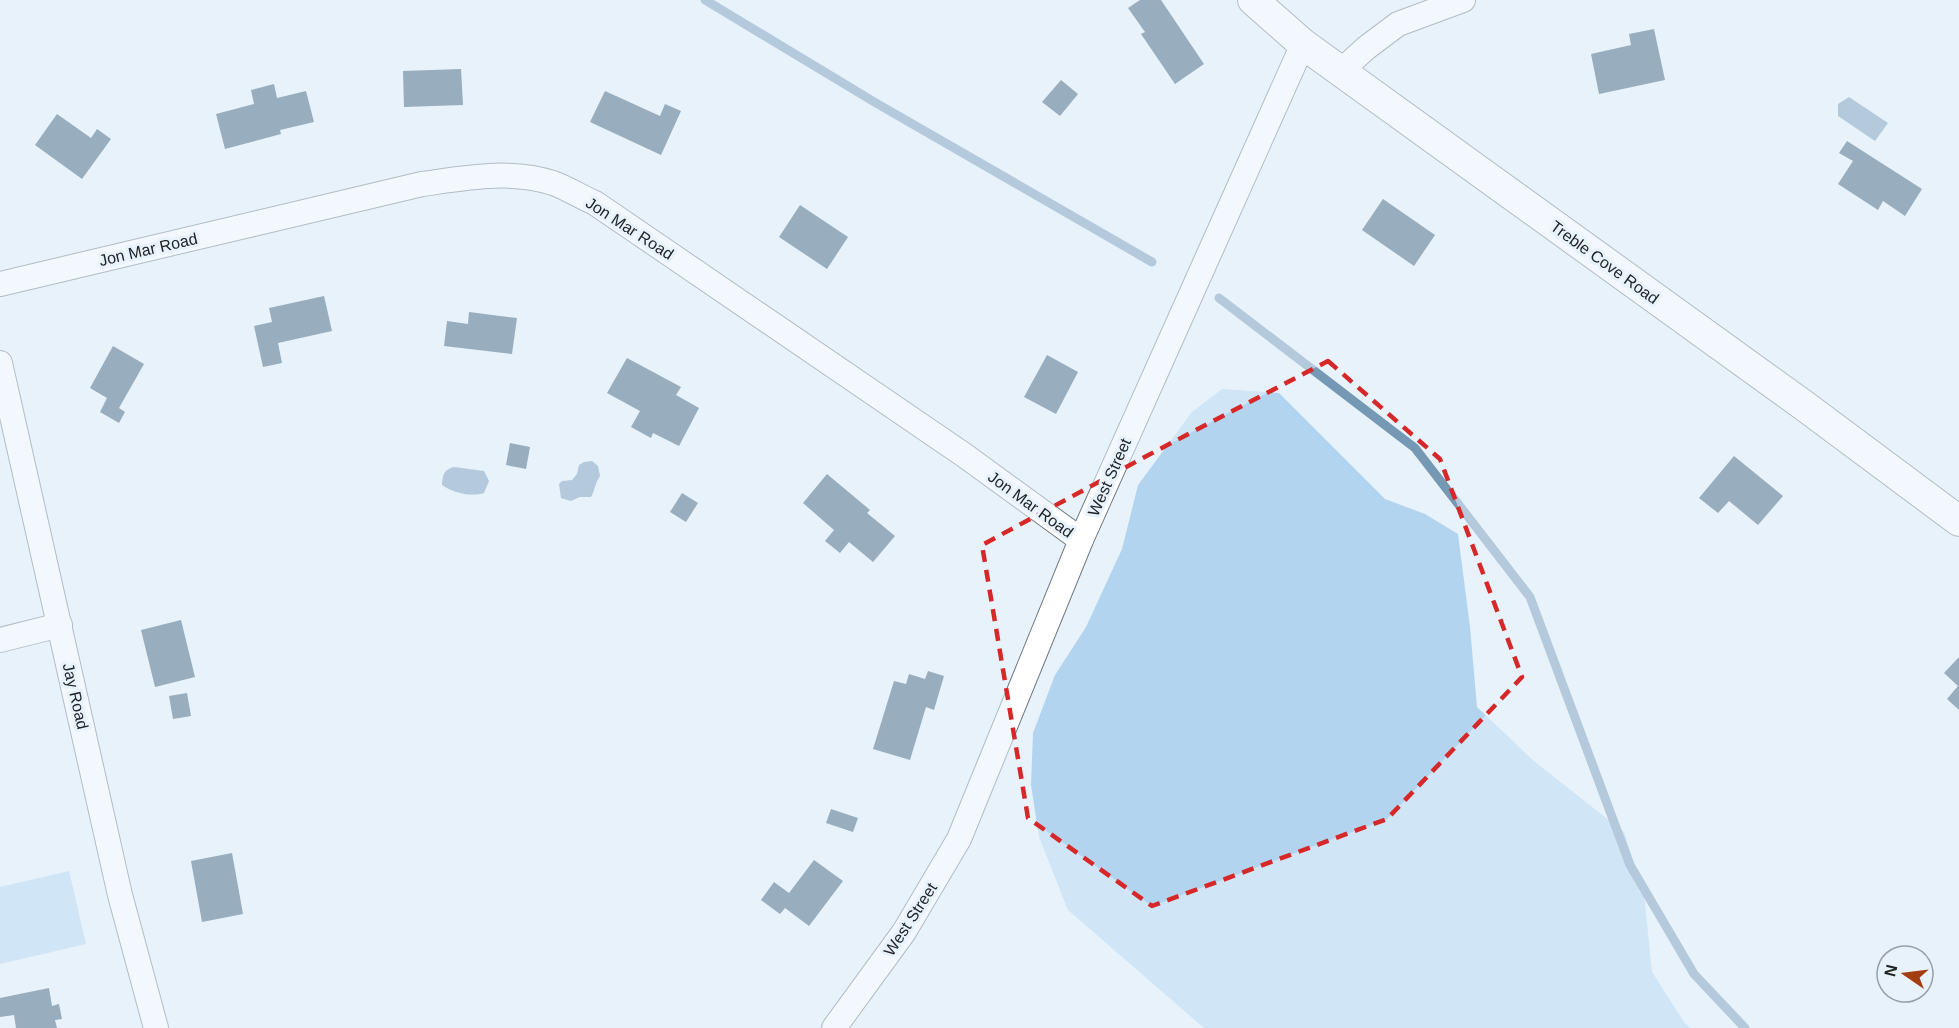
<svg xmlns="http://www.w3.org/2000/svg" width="1959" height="1028" font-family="Helvetica,sans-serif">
<rect width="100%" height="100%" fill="#e8f2fb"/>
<!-- green -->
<g fill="#b3d4ee">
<path d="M1222 389 1279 393 1385 499 1425 514 1458 534 1470 627 1477 707 1535 762 1624 832 1644 894 1652 972 1684 1022 1690 1028H1204L1068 910 1039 837 1031 785 1033 733 1055 675 1086 627 1122 549 1138 485 1192 412Z"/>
<path d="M69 871 86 944 0 964V887Z"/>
</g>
<!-- water -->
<g fill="#7598b4">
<path d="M1849 97 1888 123 1875 141 1838 116V104Z"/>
<path d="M592 461 598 466 600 476C595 483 595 490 591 497H580L571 501 561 498 559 484 562 481 572 480 577 474 579 465 584 462Z"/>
<path d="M454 467 484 471 489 481 484 493C471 497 453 493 442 485 443 475 443 470 454 467Z"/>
</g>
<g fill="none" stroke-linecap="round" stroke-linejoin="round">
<!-- stream -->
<g stroke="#7598b4" stroke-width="9">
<path d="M705 0 876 103 1152 262"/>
<path d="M1219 298 1415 448 1530 597 1630 865 1694 974 1745 1028"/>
</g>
</g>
<!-- building -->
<g fill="#385972">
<path d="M1140 0H1161L1204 64 1175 84 1141 34 1145 32 1128 8Z"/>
<path d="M1654 29 1665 80 1599 94 1591 54 1631 45 1629 34Z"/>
<path d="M461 69 463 105 404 107 403 71Z"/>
<path d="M1061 80 1078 94 1060 116 1042 102Z"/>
<path d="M274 84 277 98 306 91 314 122 280 130 281 134 225 149 216 114 254 104 251 90Z"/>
<path d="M605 91 660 116 665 104 681 111 661 155 590 122Z"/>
<path d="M57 114 91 138 97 129 111 139 82 179 35 145Z"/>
<path d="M1847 141 1922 189 1905 216 1883 201 1878 210 1838 184 1853 161 1839 153Z"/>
<path d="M1383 199 1435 235 1414 266 1362 230Z"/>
<path d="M800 205 848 237 827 269 779 237Z"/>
<path d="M324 296 332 331 278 343 282 363 263 367 254 326 272 322 269 308Z"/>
<path d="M469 312 517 318 512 354 444 346 447 321 468 324Z"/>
<path d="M113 346 144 364 119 408 125 412 119 423 100 412 107 398 90 388Z"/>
<path d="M1047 355 1078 372 1056 414 1024 397Z"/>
<path d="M627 358 681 387 676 395 699 408 679 446 653 433 651 438 631 427 640 411 607 393Z"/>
<path d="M510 443 530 447 526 469 506 465Z"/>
<path d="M1734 456 1783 496 1758 525 1729 501 1718 513 1699 498Z"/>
<path d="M827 474 870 510 867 513 895 536 873 562 849 542 840 553 825 541 834 530 803 503Z"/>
<path d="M682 493 698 503 686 522 670 512Z"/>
<path d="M181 620 195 677 155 687 141 630Z"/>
<path d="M1959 657V710L1947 699 1958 686 1944 673Z"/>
<path d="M928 671 944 676 934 710 926 707 910 760 873 749 894 681 906 684 909 674 925 679Z"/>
<path d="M187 693 191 716 173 719 169 696Z"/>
<path d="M831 809 858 818 853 832 826 823Z"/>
<path d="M232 853 243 914 202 922 191 861Z"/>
<path d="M814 860 843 881 809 926 785 908 780 914 761 900 774 882 789 893Z"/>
<path d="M49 988 52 1006 59 1004 62 1019 55 1020 57 1028H16L14 1015 0 1017V998Z"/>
</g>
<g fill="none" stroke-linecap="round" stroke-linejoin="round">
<defs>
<g id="minor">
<path d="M1341 71 1366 48 1398 24 1463 0"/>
<path d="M0 284 422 184C465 178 510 169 553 183 567 188 581 197 595 203L964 455 1081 540"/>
<path d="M0 363 120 895 156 1028"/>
<path d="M0 640 60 625"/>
<path d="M834 1028 904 932 959 839 1081 540 1303 44"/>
</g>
<path id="tertiary" d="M1253 0 1303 44 1806 407 1959 521"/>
</defs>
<!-- minor casing -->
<use href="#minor" stroke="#707a82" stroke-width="26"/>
<!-- tertiary casing -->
<use href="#tertiary" stroke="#707a82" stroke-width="32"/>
<!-- minor -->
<use href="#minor" stroke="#fff" stroke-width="24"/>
<!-- tertiary -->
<use href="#tertiary" stroke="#fff" stroke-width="30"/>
</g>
<!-- marked area -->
<path d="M0 0H1959V1028H0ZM1328 361 1440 459 1522 677 1387 819 1152 906 1028 818 982 545 1156 451Z" fill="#e8f2fb" fill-opacity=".55" fill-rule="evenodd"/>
<path fill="none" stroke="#d62828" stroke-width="4.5" stroke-dasharray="12 8" stroke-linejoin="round" d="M1328 361 1440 459 1522 677 1387 819 1152 906 1028 818 982 545 1156 451Z"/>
<g text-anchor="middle" stroke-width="6" stroke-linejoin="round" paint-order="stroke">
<!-- street labels -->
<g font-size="16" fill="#202427" stroke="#e8f2fb">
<text transform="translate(630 228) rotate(33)" y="6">Jon Mar Road</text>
<text transform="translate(148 249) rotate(-13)" y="6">Jon Mar Road</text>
<text transform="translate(1605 262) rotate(36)" y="6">Treble Cove Road</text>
<text transform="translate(1109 477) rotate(-66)" y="6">West Street</text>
<text transform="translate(1031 504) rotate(36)" y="6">Jon Mar Road</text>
<text transform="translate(76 696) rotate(77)" y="6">Jay Road</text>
<text transform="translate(910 919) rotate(-57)" y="6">West Street</text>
</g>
</g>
<!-- north arrow -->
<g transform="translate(1905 974) rotate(284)"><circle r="28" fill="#e8f2fb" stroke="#98a0a6" stroke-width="1.5"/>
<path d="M0-4.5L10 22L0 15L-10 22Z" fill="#a33e13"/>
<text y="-9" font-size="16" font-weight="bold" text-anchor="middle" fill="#202427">N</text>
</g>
</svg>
